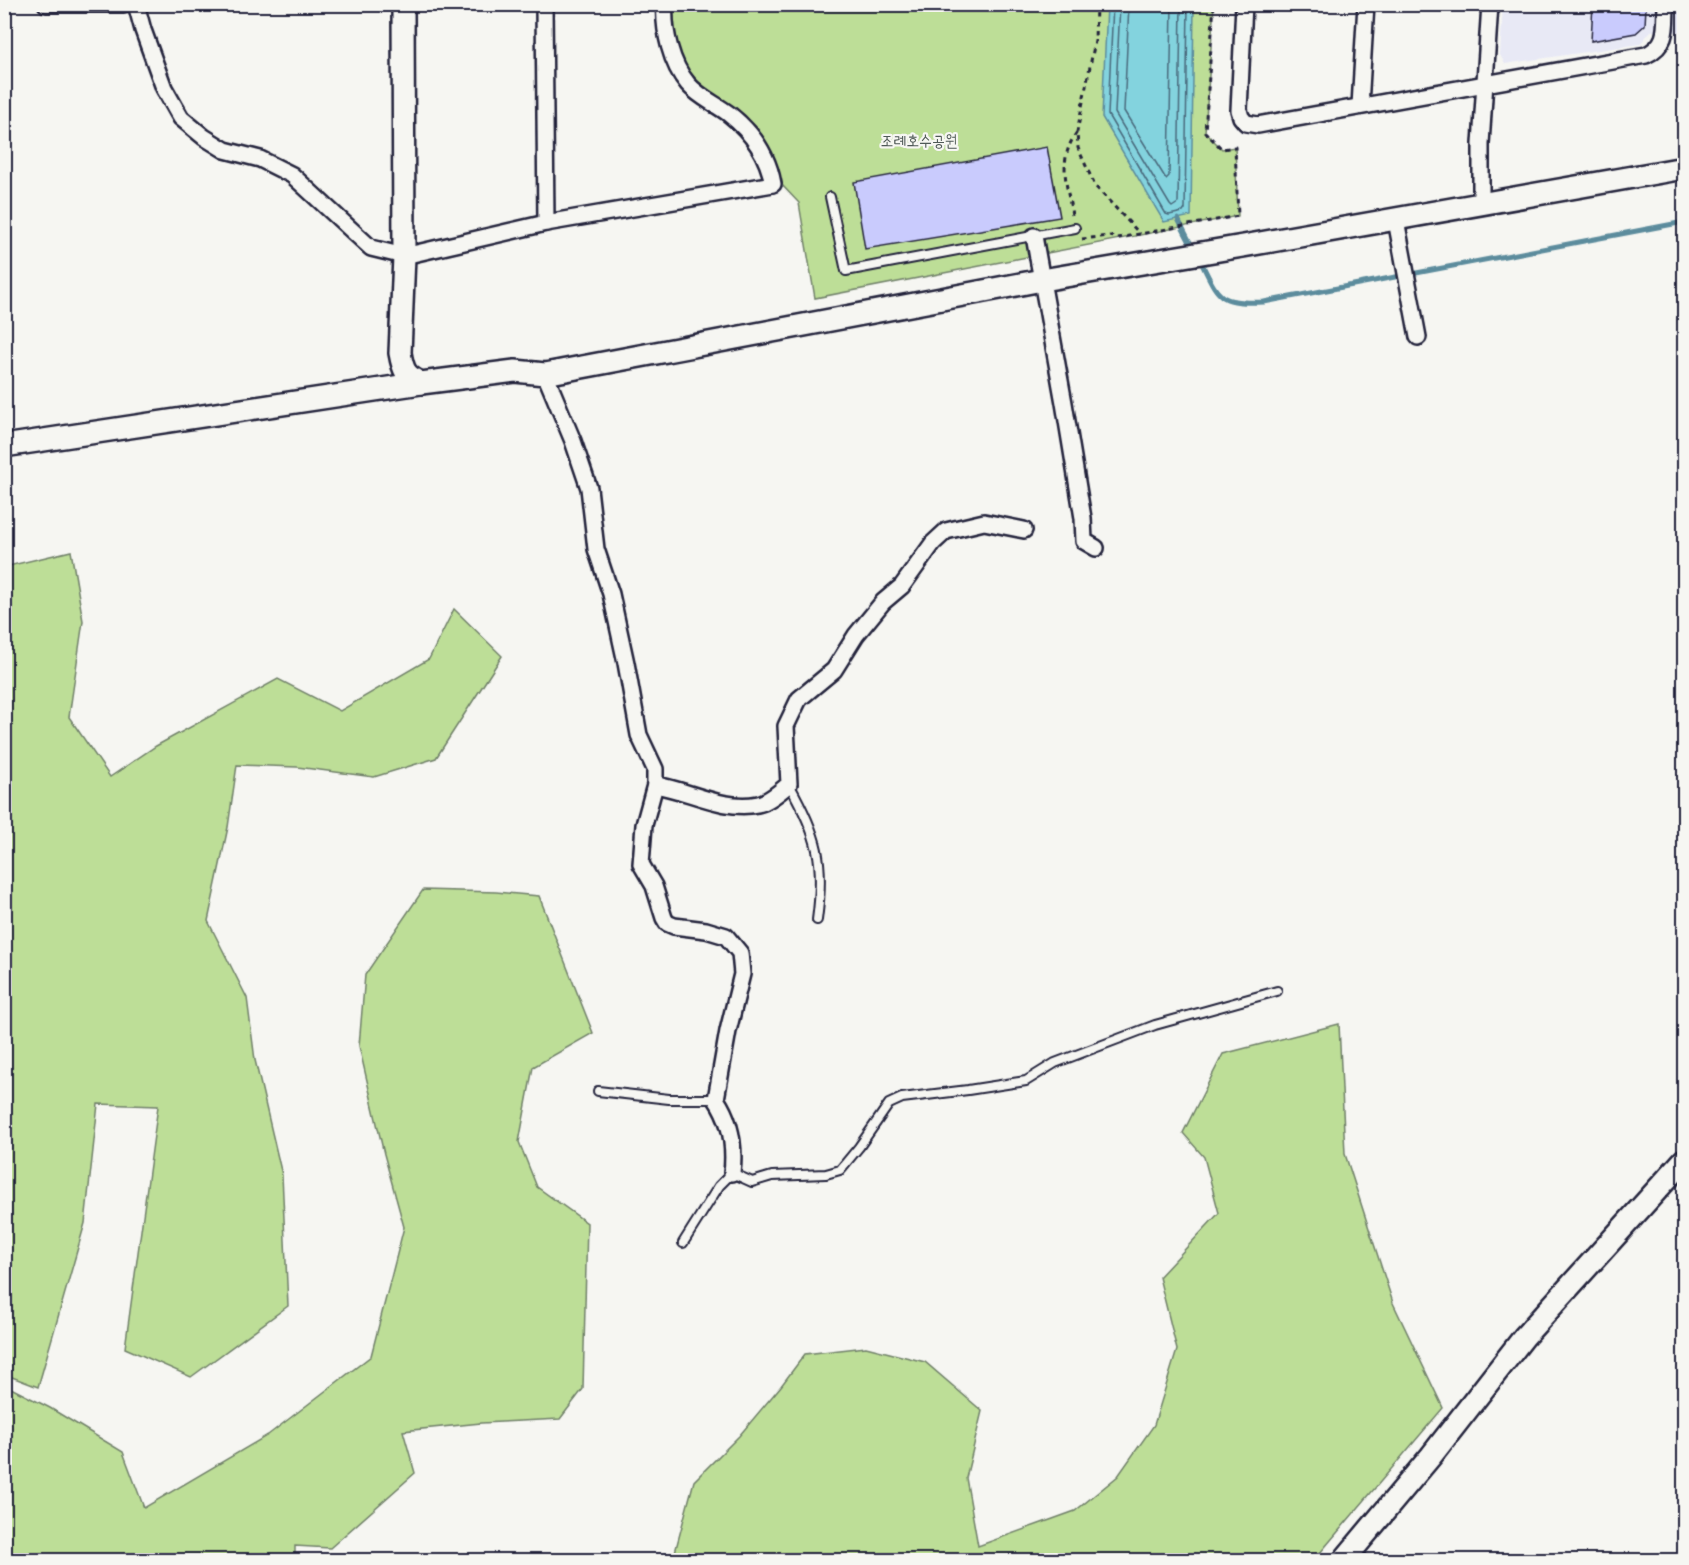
<svg xmlns="http://www.w3.org/2000/svg" width="1689" height="1565" font-family="'Balsamiq Sans','Poor Story',sans-serif">
<rect width="100%" height="100%" fill="#f6f6f2"/>
<filter id="ink" filterUnits="userSpaceOnUse"><feTurbulence type="fractalNoise" baseFrequency=".0167" numOctaves="2"/><feDisplacementMap in="SourceGraphic" scale="12" xChannelSelector="R" yChannelSelector="G"/><feConvolveMatrix kernelMatrix="1 2 1 2 8 2 1 2 1" color-interpolation-filters="sRGB"/></filter>
<g filter="url(#ink)">
<!-- built -->
<path fill="#e8e9f5" d="M1503 5H1684V32L1651 31 1640 44 1505 64 1500 55Z"/>
<!-- green -->
<g fill="#bdde97" stroke="#708069" stroke-width="1.5">
<path d="M672 5H1214L1205 132 1222 149 1235 147 1238 216 815 298 799 203 782 185 774 161 685 69 671 37Z"/>
<path d="M71 551 83 621 69 717 110 777 156 746 278 679 340 711 429 659 454 609 502 656 436 758 374 777 297 767 237 765 228 827 208 921 247 998 255 1060 282 1175 288 1306 191 1377 125 1348 158 1106 98 1104 85 1223 38 1387 4 1374V567Z"/>
<path d="M423 890 496 892 539 896 593 1033 533 1067 519 1142 537 1187 587 1223 583 1389 560 1419 481 1423 403 1431 415 1473 330 1548 295 1546V1560H5V1385L50 1408 123 1452 144 1508 268 1435 371 1356 404 1227 384 1154 359 1046 365 975Z"/>
<path d="M1339 1024 1345 1154 1393 1303 1443 1408 1314 1560H701L674 1556 694 1481 739 1436 781 1386 805 1354 866 1347 925 1362 982 1411 966 1478 978 1546 1075 1511 1118 1476 1154 1425 1177 1350 1159 1277 1219 1213 1204 1157 1183 1133 1223 1054Z"/>
</g>
<!-- water -->
<path fill="#83d3de" stroke="#5c8c9d" stroke-width="1.5" d="M1107 5H1194L1191 216 1164 222 1102 117Z"/>
<g fill="none" stroke-linecap="round" stroke-linejoin="round">
<!-- shore -->
<g stroke="#49697c" stroke-width="1.5">
<path d="M1113 4 1108 115 1166 214 1169 215 1183 212 1185 209 1188 4"/>
<path d="M1120 4 1115 113 1170 205 1172 207 1178 203 1181 4"/>
<path d="M1129 4 1124 111 1166 179 1169 176 1172 4"/>
</g>
<!-- stream -->
<g stroke="#5c8c9d" stroke-width="5">
<path d="M1178 219 1194 250"/>
<path d="M1199 258C1219 297 1216 304 1264 302L1684 222"/>
</g>
</g>
<!-- building -->
<g fill="#c9cbfd" stroke="#22223b" stroke-width="1.5">
<path d="M1593 4 1646 7 1645 25 1636 33 1591 41Z"/>
<path d="M1047 147 1060 217 865 249 854 182Z"/>
</g>
<g fill="none" stroke-linecap="round" stroke-linejoin="round">
<defs>
<g id="lane">
<path d="M830 197 846 271 1075 228"/>
<path d="M789 784C818 836 825 861 817 920"/>
<path d="M598 1091 669 1099H716"/>
<path d="M683 1243 719 1186 732 1173 752 1182 772 1176 826 1174 840 1170 859 1147 889 1104 902 1098 968 1090 1026 1081 1055 1063 1155 1025 1277 991"/>
</g>
<g id="street">
<path d="M46 4H124"/>
<path d="M136 4 143 30 164 88 181 118 204 137 225 150 260 159 292 175 371 248 404 256 546 223 773 184C768 156 752 132 729 114 716 104 699 97 688 84 671 64 663 30 665 4"/>
<path d="M544 4 546 223"/>
<path d="M1244 4 1239 110 1241 117 1246 123 1258 125 1646 55C1669 44 1665 27 1666 4"/>
<path d="M1360 106 1366 4"/>
<path d="M1481 204V144L1490 4"/>
<path d="M1396 220 1418 337"/>
<path d="M1034 236 1064 403 1083 518 1084 541 1096 548"/>
<path d="M545 374 573 441 589 488 596 549 611 594 626 663 639 735 655 769V785C689 790 722 811 758 804 768 802 781 791 789 784L786 726 799 699 834 670 856 635 883 602 902 586 933 543 946 531 984 522 1024 530"/>
<path d="M655 785 644 825 641 864 654 886 664 918 667 923 674 926 706 930 726 936 740 953 742 974 728 1031 716 1099C731 1121 735 1146 732 1173"/>
</g>
<g id="secondary">
<path d="M403 4 404 256 400 353C403 370 405 376 421 383L515 371 545 374 1042 280 1243 246 1684 168"/>
<path d="M4 446 421 383"/>
<path d="M1344 1560 1431 1456 1524 1337 1684 1160"/>
</g>
</defs>
<!-- lane casing -->
<use href="#lane" stroke="#22223b" stroke-width="12"/>
<!-- street casing -->
<use href="#street" stroke="#22223b" stroke-width="20"/>
<!-- secondary casing -->
<use href="#secondary" stroke="#22223b" stroke-width="26"/>
<!-- path -->
<g stroke="#22223b" stroke-width="3" stroke-dasharray="4.5 4.5" stroke-linecap="butt">
<path d="M1096 4 1095 41 1077 132 1078 148 1095 186 1140 234"/>
<path d="M1072 215C1067 184 1057 160 1077 132"/>
<path d="M1082 239 1110 236 1118 238 1238 216 1235 147 1222 149 1205 132 1214 4"/>
</g>
<!-- lane -->
<use href="#lane" stroke="#f6f6f2" stroke-width="8"/>
<!-- street -->
<use href="#street" stroke="#f6f6f2" stroke-width="15"/>
<!-- secondary -->
<use href="#secondary" stroke="#f6f6f2" stroke-width="21"/>
</g>
</g>
<g text-anchor="middle" stroke-width="4.5" stroke-linejoin="round" paint-order="stroke">
<!-- park labels -->
<g font-size="16" fill="#505a57" stroke="#f6f6f2">
<text x="919" y="146">조례호수공원</text>
</g>
</g>
<!-- margin -->
<rect width="1689" height="1565" fill="none" stroke="#f6f6f2" stroke-width="24"/>
<rect x="12" y="12" width="1665" height="1541" fill="none" stroke="#22223b" stroke-width="2" filter="url(#ink)"/>
</svg>
